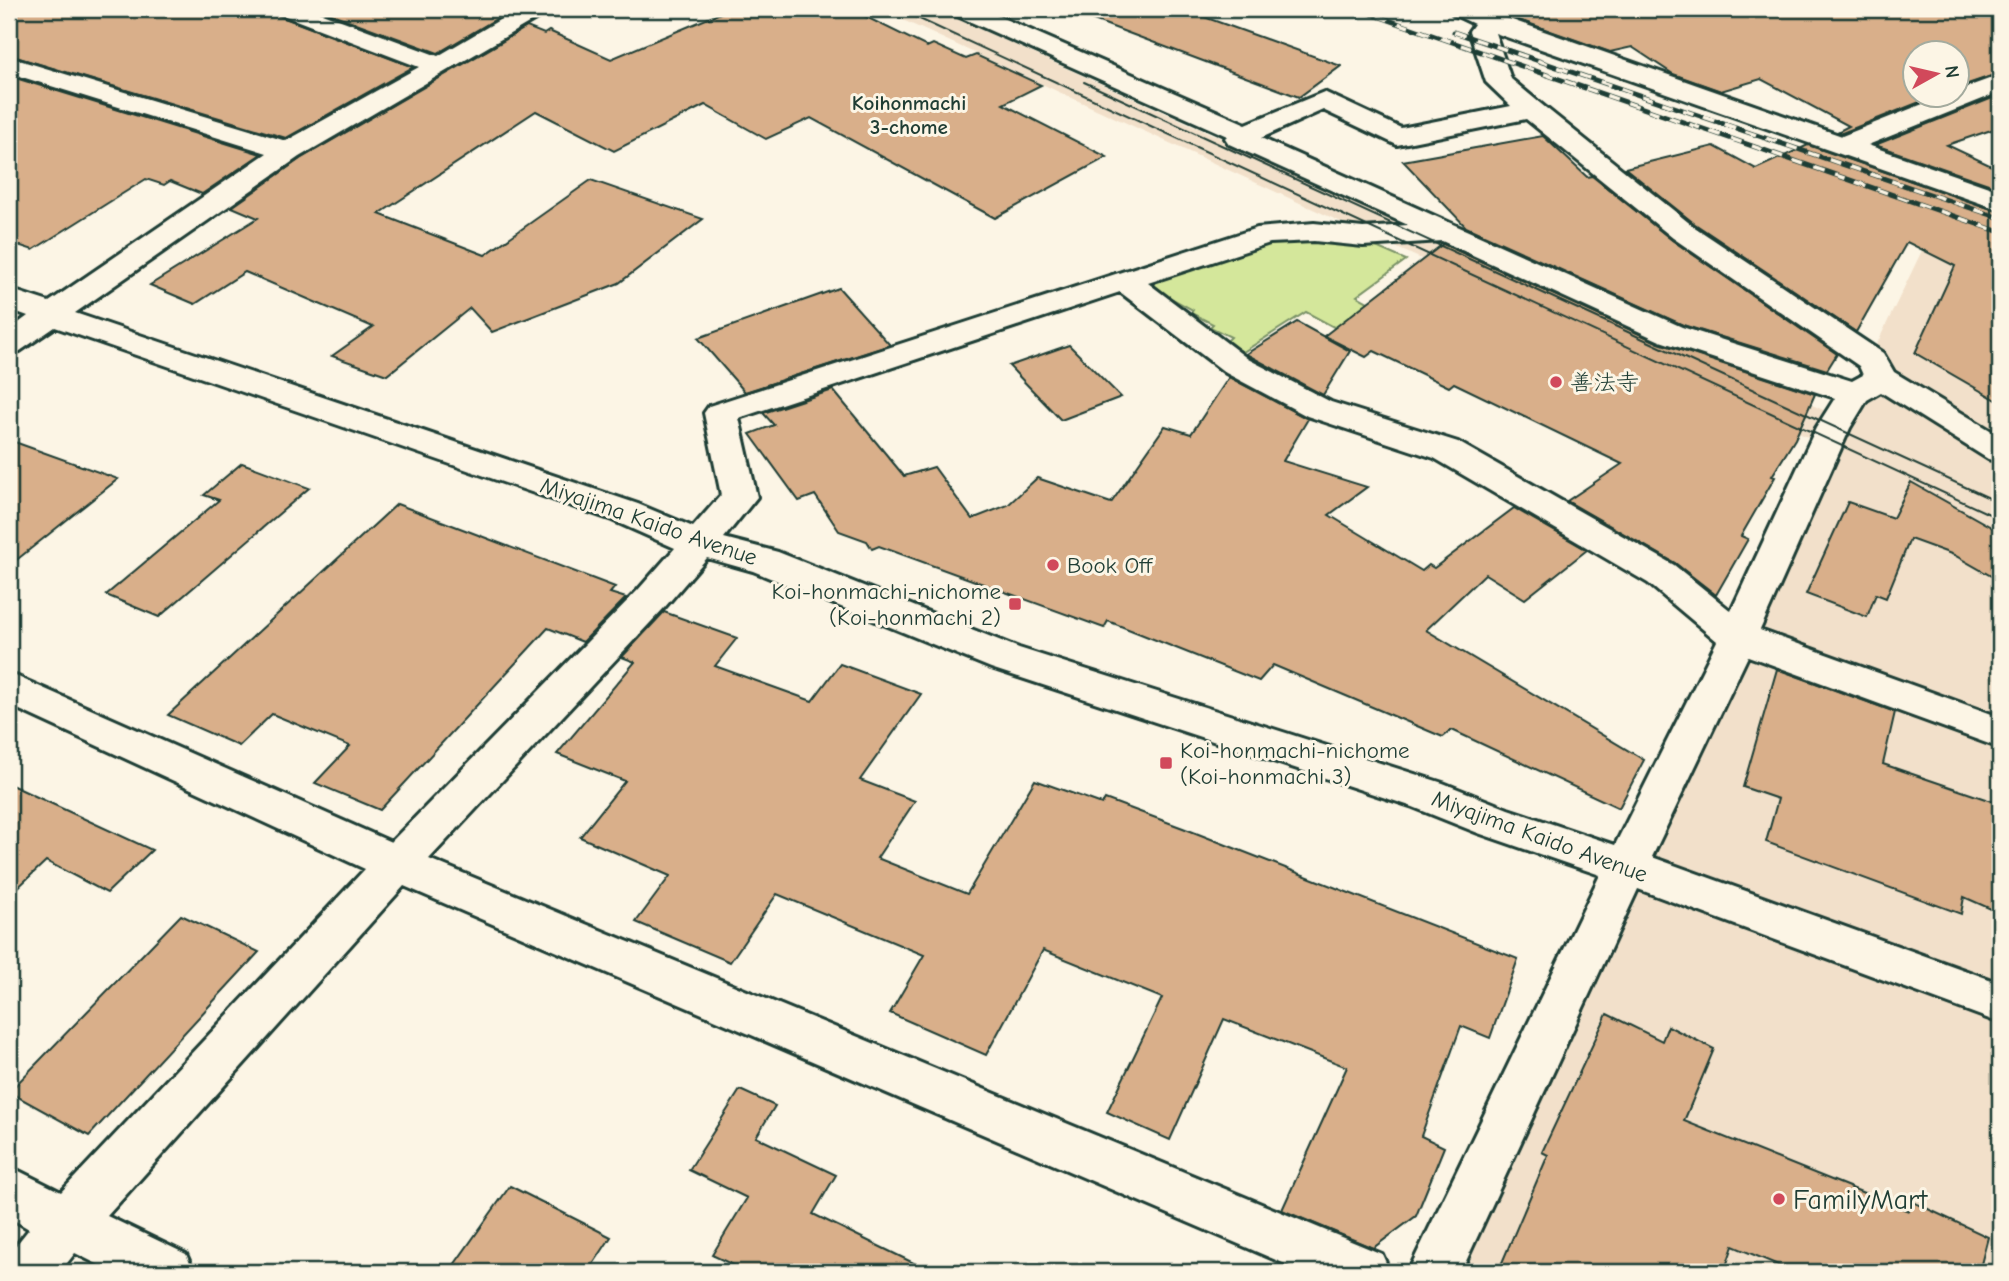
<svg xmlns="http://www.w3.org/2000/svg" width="2009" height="1281" font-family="'Comic Neue','Klee One',sans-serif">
<rect width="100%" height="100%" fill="#fcf5e5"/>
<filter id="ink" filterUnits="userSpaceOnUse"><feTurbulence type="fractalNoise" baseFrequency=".0143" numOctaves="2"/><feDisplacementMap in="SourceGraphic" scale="14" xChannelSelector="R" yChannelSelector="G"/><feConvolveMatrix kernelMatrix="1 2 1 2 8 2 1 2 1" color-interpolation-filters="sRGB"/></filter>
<g filter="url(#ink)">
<!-- built -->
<path fill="#f2e0ca" d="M879 9H935L1841 418 1945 203 2000 222V1272H1428L1827 446Z"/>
<!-- green -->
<path fill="#d4e79b" stroke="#7a9268" stroke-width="2" d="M1295 239 1367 243 1406 260 1357 296 1377 307 1343 332 1306 312 1243 352 1226 342 1231 337 1210 327 1213 324 1191 313 1193 310 1154 289 1156 278 1257 245Z"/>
<!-- building -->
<g fill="#d9af8a" stroke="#1f3d34" stroke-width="2">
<path d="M28 9H274L279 16 413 67 286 138 9 55V17Z"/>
<path d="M318 9H485L501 16 438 53Z"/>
<path d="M730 9H850L927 47 933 44 966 59 976 55 1041 85 1003 104 1107 157 995 218 811 118 766 139 705 105 614 151 536 111 379 214 485 255 591 180 703 219 619 283 492 332 470 308 387 375 332 356 373 327 245 272 195 304 150 285 258 218 232 207 300 159 527 27 544 34 549 31 611 59Z"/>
<path d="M1075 9H1182L1341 66 1299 97 1075 13Z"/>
<path d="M1488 9H2000V73L1956 88V52H1914V94H1940L1842 133 1837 132 1849 126 1761 79 1721 91 1673 74 1632 47 1610 52Z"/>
<path d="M9 76 261 154 202 194 170 181 164 185 146 179 33 250 9 242Z"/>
<path d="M2000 95V127L1947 145 2000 170V188L1875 145Z"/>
<path d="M1543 136 1587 177 1592 176 1672 240 1837 354 1827 370 1683 325 1466 227 1403 161Z"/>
<path d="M1808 145 2000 212V402L1915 353 1955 266 1907 242 1856 332 1695 224 1625 168 1714 146 1756 169Z"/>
<path d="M1443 244 1659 343 1815 394 1795 439 1772 476 1775 477 1741 536 1748 539 1716 595 1675 563 1567 501 1622 464 1454 383 1449 387 1374 351 1366 357 1324 336Z"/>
<path d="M839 288 890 345 745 392 698 338Z"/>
<path d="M1297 322 1350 351 1323 395 1246 354Z"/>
<path d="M1069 345 1121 397 1061 420 1009 366Z"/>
<path d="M1229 377 1308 419 1283 461 1367 487 1329 515 1422 571 1429 565 1434 568 1514 508 1587 550 1525 599 1485 574 1426 630 1644 760 1619 808 1452 730 1443 737 1273 665 1259 681 1108 621 1104 628 879 546 872 549 867 541 839 531 815 495 799 501 750 434 774 425 763 413 833 390 904 476 934 467 972 519 1008 505 1037 478 1111 503 1165 426 1191 434Z"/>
<path d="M9 440 118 479 9 566Z"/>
<path d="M242 463 309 488 159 617 106 595 219 500 204 495Z"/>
<path d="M1911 482 2000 532V581L1954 555 1910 539 1886 598 1876 594 1867 617 1806 594 1848 502 1893 518Z"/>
<path d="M397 504 615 587 610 593 626 598 583 642 548 628 380 810 315 783 350 746 272 714 239 746 168 715Z"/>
<path d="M664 612 737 638 715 666 812 701 840 664 921 694 860 780 915 801 877 858 967 894 1035 780 1102 804 1105 799 1183 828 1518 959 1490 1038 1461 1026 1421 1136 1444 1147 1416 1216 1373 1248 1282 1210 1347 1067 1224 1019 1170 1140 1107 1112 1162 998 1043 950 986 1055 890 1013 924 955 777 894 730 962 636 922 670 876 580 837 625 781 557 754 635 662 622 657Z"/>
<path d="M1777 669 1895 712 1883 764 2000 804V913L1964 897 1961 914 1766 842 1778 799 1743 787Z"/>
<path d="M9 784 152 850 107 893 46 861 9 896Z"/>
<path d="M181 915 259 952 89 1136 9 1092Z"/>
<path d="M1607 1014 1662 1041 1668 1026 1714 1049 1684 1121 1909 1211 1911 1201 1988 1237 1979 1272H1795L1733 1246 1724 1272H1498L1548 1155 1542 1152Z"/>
<path d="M740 1090 775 1106 756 1137 836 1175 813 1214 932 1272H748L712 1255 747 1198 689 1170Z"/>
<path d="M510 1186 611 1237 588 1272H449Z"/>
</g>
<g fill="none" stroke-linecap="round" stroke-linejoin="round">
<defs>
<path id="minor" d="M277 9H311L438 56 518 9H547L544 14 299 157 75 313 638 504 693 527 721 495 704 413 709 406 1257 228 1314 223 1363 228 1408 225 1229 144 1225 138 1227 136 953 14 950 9H982L1246 124 1324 92 1401 128 1511 106 1486 82 1469 31 1474 24 1453 14 1450 9H1481L1842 136 1948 94H1956V91L2000 75V92L1868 145 2000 191V210L1495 33 1511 79 1541 104 1693 226 1883 353 1894 372 2000 436V462L1988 459 1881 392 1867 400 1850 428 1760 630 2000 717V748L1748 656 1652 857 2000 983V1023L1638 889 1461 1272H1408L1600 875 1478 833 1413 807 991 668 753 571 707 558 664 608 429 859 1382 1254 1390 1272H1304L404 886 107 1216 186 1254 194 1272H113L75 1253 60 1272H9V1254L29 1229 9 1217V1166L61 1192 365 869 9 705V673L391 842 638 590 675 548 612 520 55 327 20 351 9 354V330L28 316 9 309V289L49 302 267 153 9 73V57L286 141 419 67 280 14ZM1323 110 1397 145 1526 119 1673 238 1859 366 1863 375 1852 381 1682 327 1261 138ZM1314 241 1363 246 1442 241 1660 341 1835 398 1816 428 1731 611 1674 565 1458 442 1331 402 1248 359 1148 283 1270 243ZM1120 292 1226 373 1307 416 1434 458 1648 583 1717 641 1615 845 1508 809 1443 783 1019 648 778 552 724 538 757 497 739 418Z"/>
</defs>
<!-- minor casing -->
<use href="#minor" stroke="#1f3d34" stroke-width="6"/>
<!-- minor -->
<use href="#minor" fill="#fcf5e5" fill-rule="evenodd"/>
<!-- tram -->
<g stroke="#1f3d34" stroke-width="2">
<path d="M898 9 2000 519"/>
<path d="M1084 82C1390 221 1693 365 2000 503"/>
</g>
<defs>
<g id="rail">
<path d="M1357 9 2000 232"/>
<path d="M1454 32 2000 218"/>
</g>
</defs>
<!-- rail casing -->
<use href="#rail" stroke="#1f3d34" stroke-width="5"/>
<!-- rail -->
<use href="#rail" stroke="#fcf5e5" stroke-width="3.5" stroke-dasharray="11" stroke-linecap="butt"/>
</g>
</g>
<!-- markers -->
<g fill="#d1495b" stroke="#fcf5e5" stroke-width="2.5">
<circle cx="1556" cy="382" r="7"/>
<circle cx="1053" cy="565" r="7"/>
<rect x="1008" y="597" width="14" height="14" rx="3.5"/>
<rect x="1159" y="756" width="14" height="14" rx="3.5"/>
<circle cx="1779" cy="1199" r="7"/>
</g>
<g text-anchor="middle" stroke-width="6" stroke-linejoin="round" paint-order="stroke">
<!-- far-neighbourhood labels -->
<g font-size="21" font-weight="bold" fill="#1f3d34" stroke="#fcf5e5">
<text x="909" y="110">Koihonmachi<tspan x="909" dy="24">3-chome</tspan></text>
</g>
<!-- poi labels -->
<g font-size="23" fill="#1f3d34" stroke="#fcf5e5" text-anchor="start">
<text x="1570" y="390">善法寺</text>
<text x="1067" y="573">Book Off</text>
<text x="1001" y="599" text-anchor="end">Koi-honmachi-nichome<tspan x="1001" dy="26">(Koi-honmachi 2)</tspan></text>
<text x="1180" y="758">Koi-honmachi-nichome<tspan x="1180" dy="26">(Koi-honmachi 3)</tspan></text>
</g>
<!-- street labels -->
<g font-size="23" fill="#1f3d34" stroke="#fcf5e5">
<text transform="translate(649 521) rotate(19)" y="8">Miyajima Kaido Avenue</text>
<text transform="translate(1540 836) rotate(20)" y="8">Miyajima Kaido Avenue</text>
</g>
<!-- near-poi labels -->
<g font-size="28" fill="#1f3d34" stroke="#fcf5e5" text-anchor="start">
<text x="1793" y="1209">FamilyMart</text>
</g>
</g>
<!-- margin -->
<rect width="2009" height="1281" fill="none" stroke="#fcf5e5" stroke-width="35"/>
<rect x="18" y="18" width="1974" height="1246" fill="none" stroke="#1f3d34" stroke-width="2.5" filter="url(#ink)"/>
<!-- north arrow -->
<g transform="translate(1936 74) rotate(82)"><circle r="33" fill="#fcf5e5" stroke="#a4ab9e" stroke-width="2"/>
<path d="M0-5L12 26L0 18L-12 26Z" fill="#d1495b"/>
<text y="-10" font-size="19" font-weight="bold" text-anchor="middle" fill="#1f3d34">N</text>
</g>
</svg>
